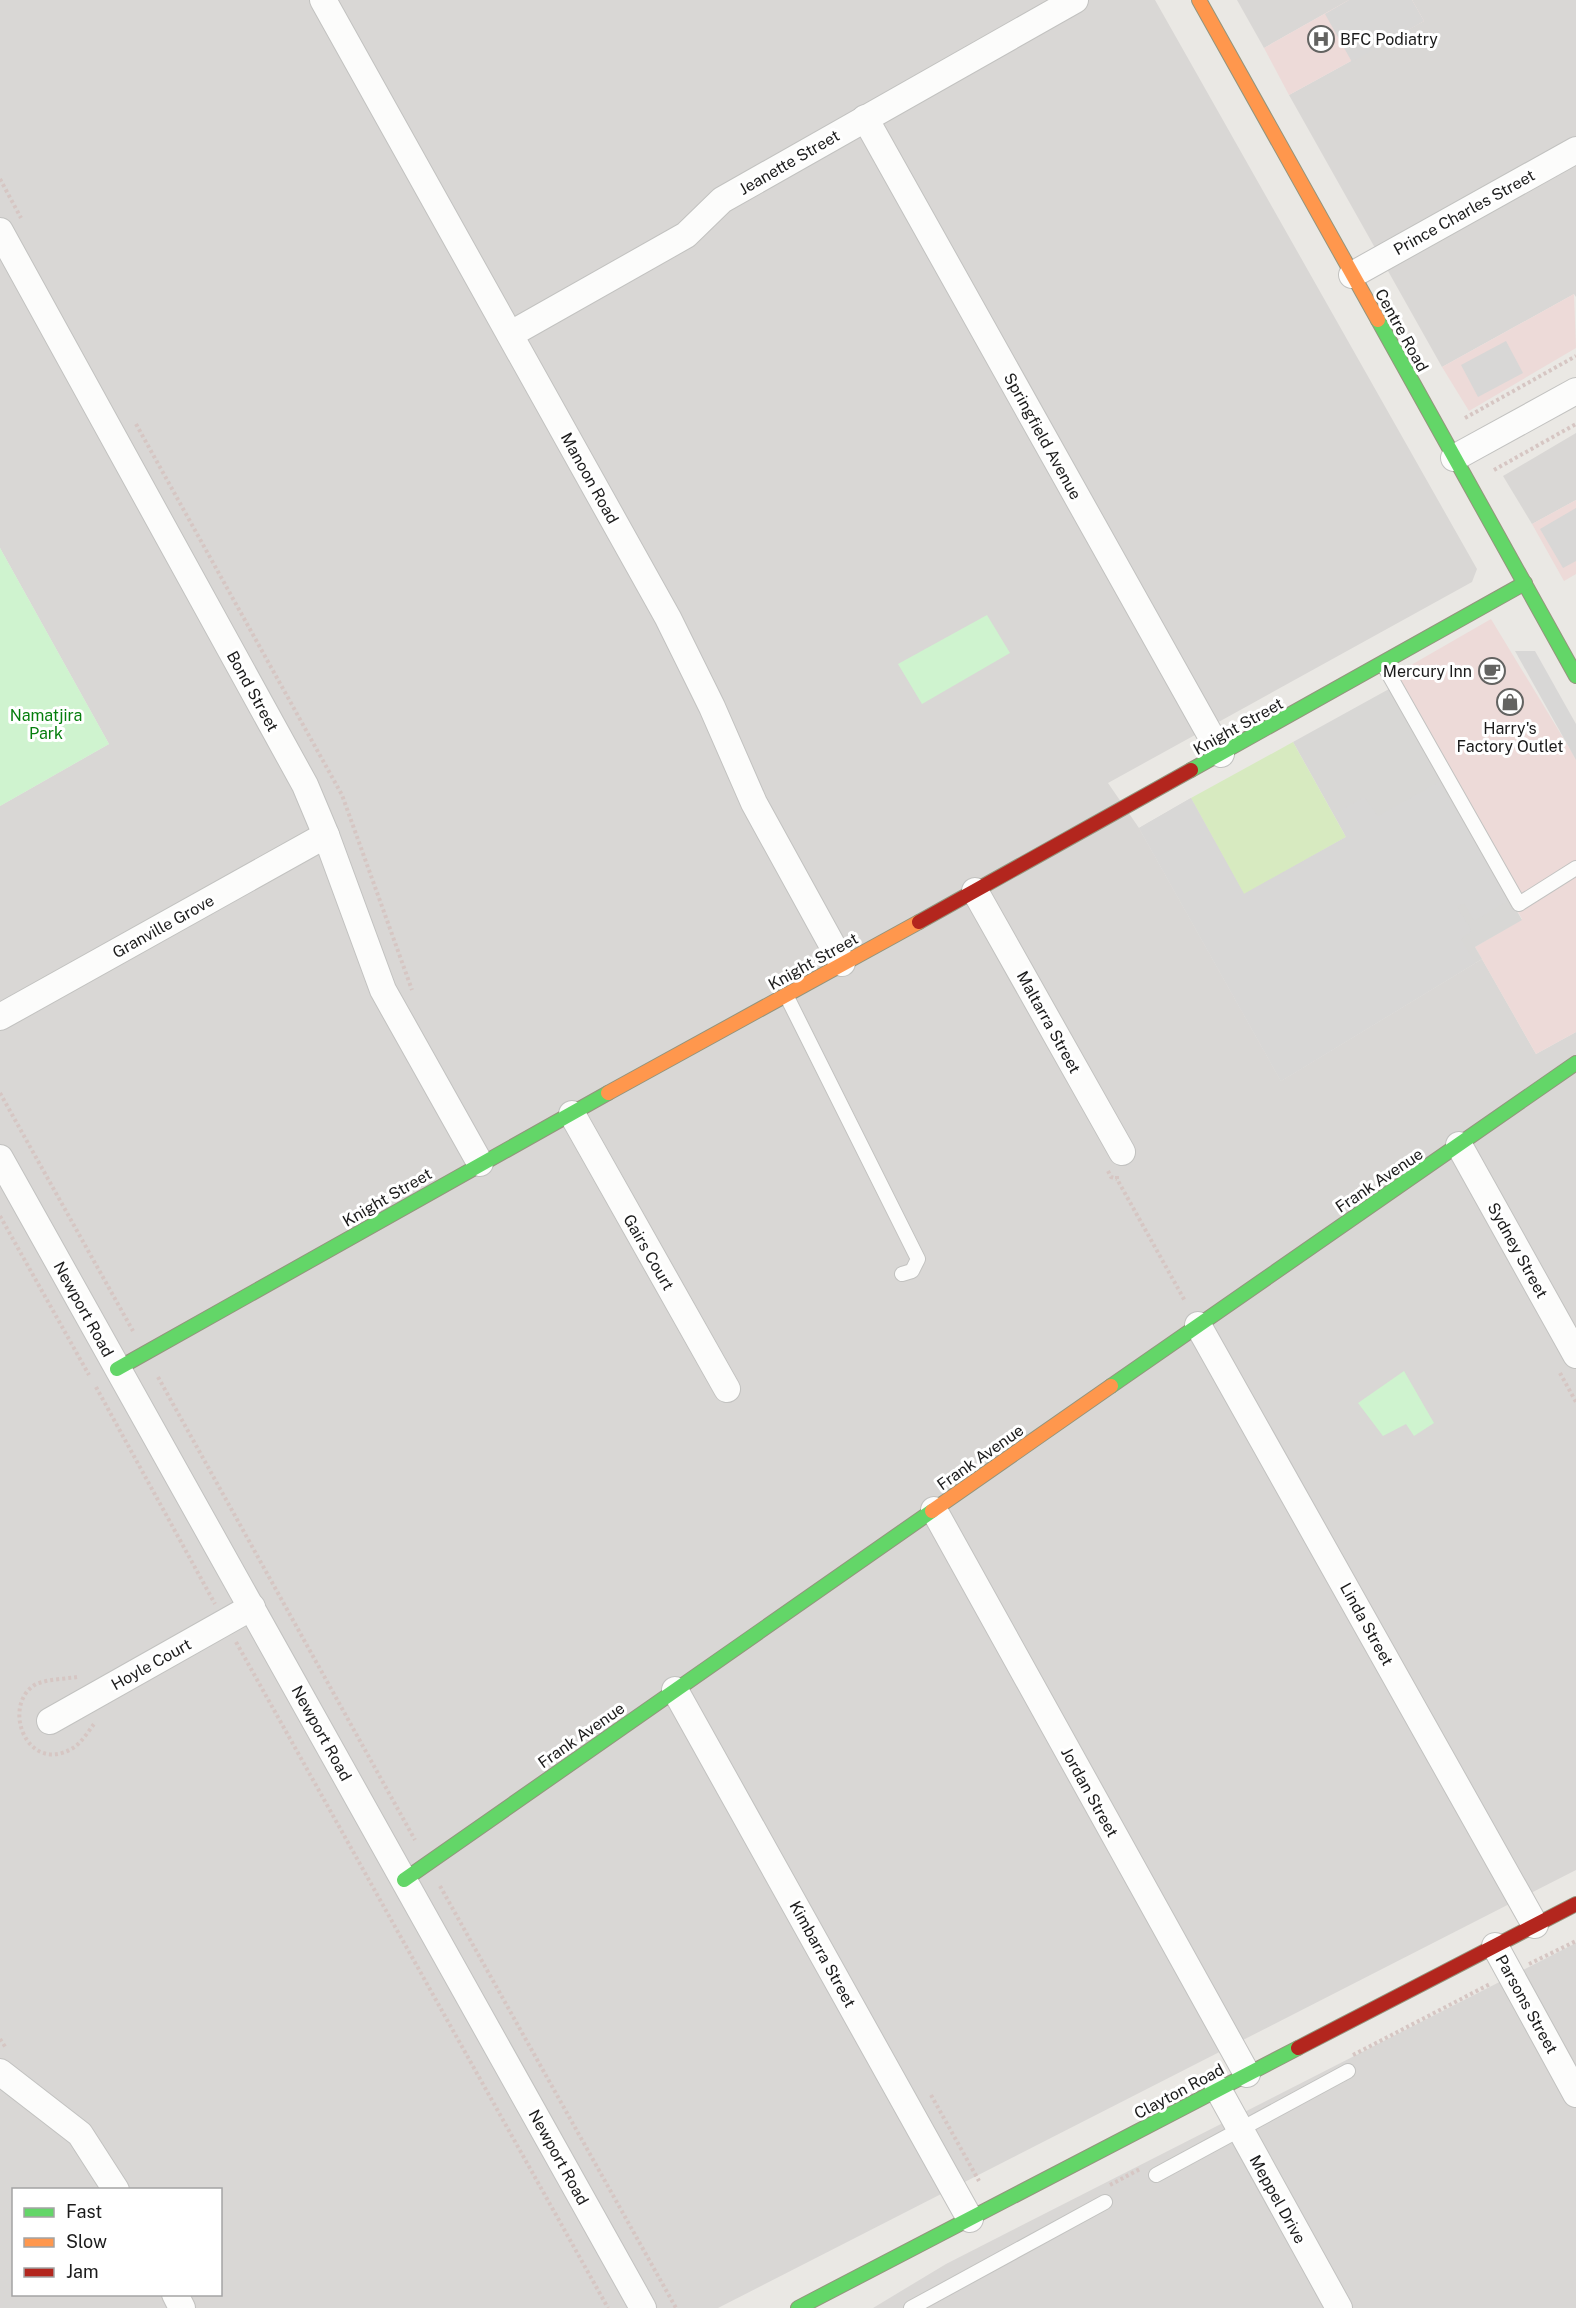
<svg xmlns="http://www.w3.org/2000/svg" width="1576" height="2308" font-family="'Public Sans',sans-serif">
<rect width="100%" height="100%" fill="#eae8e4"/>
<!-- residential -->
<g fill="#d9d7d5" fill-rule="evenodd">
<path d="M0 0H1155L1477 569 1472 582 1108 783 1139 828 1281 1081 1482 959 1536 1054 1576 1032V1870L718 2308H0V806L109 744 0 548ZM14 2190H220V2294H14Z"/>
<path d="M1237 0H1349L1264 48Z"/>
<path d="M1412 0H1576V297L1574 294 1442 367 1289 95 1424 21Z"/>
<path d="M1576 433V500L1532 524 1503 476Z"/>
<path d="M1576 1943V2308H873L946 2264Z"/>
</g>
<!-- commercial -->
<g fill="#eddad8">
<path d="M1349 0H1412L1424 21 1289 95 1264 48Z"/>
<path d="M1574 294 1576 348 1469 411 1442 367Z"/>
<path d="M1576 500V574L1564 581 1532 524Z"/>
<path d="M1491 619 1576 759V1032L1536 1054 1475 947 1522 919 1385 680Z"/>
</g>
<!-- religious -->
<path fill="#d8d7d5" d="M1389 689 1522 920 1475 947 1482 959 1281 1081 1139 828 1191 798 1244 893 1346 837 1293 742Z"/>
<!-- grass -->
<path fill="#d7eac0" d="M1293 742 1346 837 1244 894 1191 798Z"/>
<!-- park -->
<g fill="#cff3cf">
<path d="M0 548 109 744 0 806Z"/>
<path d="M987 615 1010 653 922 704 898 664Z"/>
<path d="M1404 1371 1434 1423 1414 1436 1406 1424 1383 1436 1358 1403Z"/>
</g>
<!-- parking -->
<g fill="#d8d7d6">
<path d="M1349 0H1412L1424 21 1352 62 1325 14Z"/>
<path d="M1506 341 1523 373 1478 397 1461 365Z"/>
<path d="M1576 508V561L1563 568 1540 529Z"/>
<path d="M1515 651H1535L1576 724V760Z"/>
<path d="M1439 782 1511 899 1474 921 1464 903 1457 907 1472 931 1461 939 1475 963 1281 1081 1139 828 1191 798 1244 894 1346 837 1336 813 1364 797 1378 816Z"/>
</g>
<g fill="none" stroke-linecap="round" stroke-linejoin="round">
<defs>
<g id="lane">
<path d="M1383 664 1519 904 1576 868"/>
<path d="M786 995 918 1259 912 1271 902 1274"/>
<path d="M1156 2175 1348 2071"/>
<path d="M911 2308 1105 2202"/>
</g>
<g id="street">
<path d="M323 0 668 618 712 707 754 803 842 963"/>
<path d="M865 118 1221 754"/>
<path d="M0 231 305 785 326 835 383 990 480 1163"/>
<path d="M1352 275 1576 150"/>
<path d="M511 334 686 235 722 200 1075 0"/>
<path d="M1454 458 1576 391"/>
<path d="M975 891 1122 1152"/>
<path d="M0 1017 326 835"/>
<path d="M572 1114 727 1389"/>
<path d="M1459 1145 1576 1355"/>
<path d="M0 1158 643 2308"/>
<path d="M1198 1325 1535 1925"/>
<path d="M934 1510 1247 2074"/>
<path d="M675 1690 970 2219"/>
<path d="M50 1721 252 1607"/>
<path d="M1495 1946 1576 2094"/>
<path d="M0 2072 80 2134 116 2190"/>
<path d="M1218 2089 1339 2308"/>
<path d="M175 2294 182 2308"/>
</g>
<g id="fast">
<path d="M1378 320 1576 676"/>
<path d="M1191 770 1525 583"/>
<path d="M117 1369 608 1093"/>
<path d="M1111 1386 1576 1063"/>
<path d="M404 1880 932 1511"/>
<path d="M798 2308 1298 2048"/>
</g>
<g id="slow">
<path d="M1199 0 1378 320"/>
<path d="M608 1093 919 922"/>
<path d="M932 1511 1111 1386"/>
</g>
<g id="jam">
<path d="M919 922 1191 770"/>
<path d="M1298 2048 1576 1904"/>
</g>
</defs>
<!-- lane casing -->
<use href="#lane" stroke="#c2c2c0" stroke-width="16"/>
<!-- street casing -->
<use href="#street" stroke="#c2c2c0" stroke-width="28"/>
<!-- fast casing -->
<use href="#fast" stroke="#93947c" stroke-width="16"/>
<!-- slow casing -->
<use href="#slow" stroke="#93947c" stroke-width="16"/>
<!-- jam casing -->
<use href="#jam" stroke="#93947c" stroke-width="16"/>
<!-- path -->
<g stroke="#d6c6c3" stroke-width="4" stroke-dasharray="3 3" stroke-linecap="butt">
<path d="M0 179 21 218"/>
<path d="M1465 418 1576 356"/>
<path d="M136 424 342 795 412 990"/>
<path d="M1494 470 1576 424"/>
<path d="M0 1093 133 1331"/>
<path d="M1108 1171 1111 1177 1117 1179"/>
<path d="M1117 1176V1179L1185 1301"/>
<path d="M0 1216 89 1375"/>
<path d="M1560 1373 1576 1402"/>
<path d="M158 1377 415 1840"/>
<path d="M96 1387 215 1604"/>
<path d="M236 1642 608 2308"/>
<path d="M77 1677C64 1679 49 1679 36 1684 0 1705 27 1776 73 1748 81 1743 88 1732 94 1724"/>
<path d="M440 1886 676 2308"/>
<path d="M1529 1964 1576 1941"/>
<path d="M0 2039 6 2048"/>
<path d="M1353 2055 1490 1984"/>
<path d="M931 2095 979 2181"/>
<path d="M1110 2185 1140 2169"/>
</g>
<!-- lane -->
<use href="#lane" stroke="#fcfcfb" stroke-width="14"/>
<!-- street -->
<use href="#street" stroke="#fcfcfb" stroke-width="26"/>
<!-- fast -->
<use href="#fast" stroke="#63d668" stroke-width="14"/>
<!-- slow -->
<use href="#slow" stroke="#ff974d" stroke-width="14"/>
<!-- jam -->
<use href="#jam" stroke="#b3261e" stroke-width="14"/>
</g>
<!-- icons -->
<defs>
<symbol id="hospital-ring" viewBox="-11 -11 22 22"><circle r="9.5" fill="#fff" stroke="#636361" stroke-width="1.5"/><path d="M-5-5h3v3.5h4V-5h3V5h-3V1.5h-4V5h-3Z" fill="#636361"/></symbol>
<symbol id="cafe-ring" viewBox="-11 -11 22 22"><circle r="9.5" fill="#fff" stroke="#636361" stroke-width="1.5"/><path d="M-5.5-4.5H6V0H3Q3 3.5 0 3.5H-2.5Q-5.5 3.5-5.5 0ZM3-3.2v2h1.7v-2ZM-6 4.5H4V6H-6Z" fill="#636361"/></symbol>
<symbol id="shop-ring" viewBox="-11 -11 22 22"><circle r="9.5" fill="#fff" stroke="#636361" stroke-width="1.5"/><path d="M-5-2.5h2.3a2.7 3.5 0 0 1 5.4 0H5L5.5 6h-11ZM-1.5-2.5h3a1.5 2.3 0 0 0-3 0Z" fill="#636361"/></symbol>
</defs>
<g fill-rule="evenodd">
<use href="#hospital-ring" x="1306" y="24" width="30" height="30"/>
<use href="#cafe-ring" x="1477" y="656" width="30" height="30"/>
<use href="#shop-ring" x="1495" y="687" width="30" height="30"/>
</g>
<g text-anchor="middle" stroke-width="6" stroke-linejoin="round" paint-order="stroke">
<!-- poi labels -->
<g font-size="16" fill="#1b1b1b" stroke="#fff" text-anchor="start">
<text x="1340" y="45">BFC Podiatry</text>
<text x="1472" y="677" text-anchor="end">Mercury Inn</text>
<text x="1510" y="734" text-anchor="middle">Harry's<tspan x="1510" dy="18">Factory Outlet</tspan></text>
</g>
<!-- street labels -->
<g font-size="16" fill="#1b1b1b" stroke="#fff">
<text transform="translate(789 162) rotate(-30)" y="6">Jeanette Street</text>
<text transform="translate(1464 212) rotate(-29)" y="6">Prince Charles Street</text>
<text transform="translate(1402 330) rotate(61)" y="6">Centre Road</text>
<text transform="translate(1043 436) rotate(61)" y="6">Springfield Avenue</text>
<text transform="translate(590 478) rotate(61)" y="6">Manoon Road</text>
<text transform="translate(253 691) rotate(61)" y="6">Bond Street</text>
<text transform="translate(1238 726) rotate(-29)" y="6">Knight Street</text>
<text transform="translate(163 926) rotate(-29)" y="6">Granville Grove</text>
<text transform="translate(813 961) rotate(-29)" y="6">Knight Street</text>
<text transform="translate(1049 1022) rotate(61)" y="6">Maltarra Street</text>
<text transform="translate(1379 1180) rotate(-34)" y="6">Frank Avenue</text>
<text transform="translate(387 1197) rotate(-30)" y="6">Knight Street</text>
<text transform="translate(1518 1250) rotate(61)" y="6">Sydney Street</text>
<text transform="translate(649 1252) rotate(60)" y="6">Gairs Court</text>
<text transform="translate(84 1309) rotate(61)" y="6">Newport Road</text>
<text transform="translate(980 1457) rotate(-35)" y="6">Frank Avenue</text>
<text transform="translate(1367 1624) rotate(61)" y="6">Linda Street</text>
<text transform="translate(151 1664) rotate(-29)" y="6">Hoyle Court</text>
<text transform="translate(322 1733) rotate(61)" y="6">Newport Road</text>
<text transform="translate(581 1735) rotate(-35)" y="6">Frank Avenue</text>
<text transform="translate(1090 1792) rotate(61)" y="6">Jordan Street</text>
<text transform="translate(823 1954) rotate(61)" y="6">Kimbarra Street</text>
<text transform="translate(1527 2004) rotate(61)" y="6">Parsons Street</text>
<text transform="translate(1179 2091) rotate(-28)" y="6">Clayton Road</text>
<text transform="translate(559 2157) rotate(61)" y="6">Newport Road</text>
<text transform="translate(1278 2199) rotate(61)" y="6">Meppel Drive</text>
</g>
<!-- park labels -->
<g font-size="16" fill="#057e0d" stroke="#fff">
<text x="46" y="721">Namatjira<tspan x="46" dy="18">Park</tspan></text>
</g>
</g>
<!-- legend -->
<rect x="12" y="2188" width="210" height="108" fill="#ffffff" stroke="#a4a4a4" stroke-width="1.5"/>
<rect x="24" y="2208" width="30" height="9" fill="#63d668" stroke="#a4a4a4" stroke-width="1.5"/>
<text x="66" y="2218" font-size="18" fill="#1b1b1b">Fast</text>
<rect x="24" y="2238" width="30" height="9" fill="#ff974d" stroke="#a4a4a4" stroke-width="1.5"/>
<text x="66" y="2248" font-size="18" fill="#1b1b1b">Slow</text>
<rect x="24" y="2268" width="30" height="9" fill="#b3261e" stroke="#a4a4a4" stroke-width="1.5"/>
<text x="66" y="2278" font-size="18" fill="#1b1b1b">Jam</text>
</svg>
